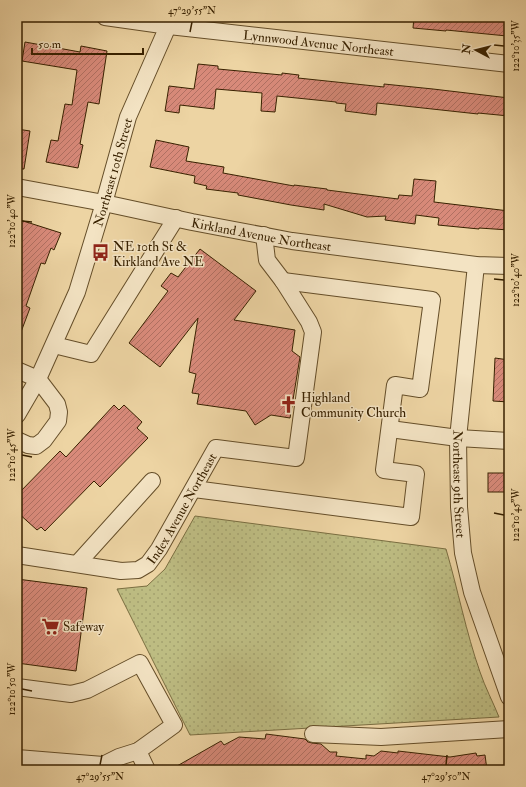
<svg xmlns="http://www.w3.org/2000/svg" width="526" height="787" font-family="'IM FELL Double Pica',serif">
<defs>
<pattern id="grass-dots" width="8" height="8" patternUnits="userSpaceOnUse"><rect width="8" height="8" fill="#bdbc82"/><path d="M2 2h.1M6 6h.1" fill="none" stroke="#a3a16e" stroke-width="1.8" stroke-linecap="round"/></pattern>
<pattern id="building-hatch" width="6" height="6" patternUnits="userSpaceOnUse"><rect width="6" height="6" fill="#d88a7a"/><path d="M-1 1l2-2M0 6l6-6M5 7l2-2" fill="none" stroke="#b07062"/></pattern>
</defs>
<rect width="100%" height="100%" fill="#edd4a3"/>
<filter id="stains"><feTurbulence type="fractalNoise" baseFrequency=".005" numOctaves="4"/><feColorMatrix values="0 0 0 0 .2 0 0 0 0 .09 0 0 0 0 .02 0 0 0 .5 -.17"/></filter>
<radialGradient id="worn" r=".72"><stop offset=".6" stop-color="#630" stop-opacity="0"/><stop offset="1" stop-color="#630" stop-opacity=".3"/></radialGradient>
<!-- grass -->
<path fill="url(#grass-dots)" stroke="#7a6e41" d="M195 516 446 549C458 590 466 632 480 672 485 687 493 702 499 717L190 735 117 589 147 586 165 569Z"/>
<!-- building -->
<g fill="url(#building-hatch)" stroke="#382100">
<path d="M414 17H508L507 36 446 30V31L413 28Z"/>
<path d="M25 42 80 52 81 46 107 51 99 104 88 102 80 144 83 145 78 168 46 162 51 140 58 141 65 104 72 105 77 70 22 61Z"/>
<path d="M198 64 218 66V69L282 75V73L299 75 298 78 384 87V84L433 89 509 98V116L478 113V114L377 103 376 115 345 111 346 104 336 103V102L277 96 275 112 261 111 262 93 216 89 214 109 180 105 179 113 165 111 169 86 194 89Z"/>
<path d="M17 129 30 131 24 169H17Z"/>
<path d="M156 140 189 147 186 161 224 167 223 173 294 186V185L327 189V190L398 199 399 195 412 196 414 179 436 181 434 202 509 211V230L479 228V229L438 225 439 218 416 215 415 224 385 220 386 216 367 217 324 204V210L291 205 238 195V193L206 189 207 186 194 183 195 176 150 167Z"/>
<path d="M17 219 61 233 54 250 51 248 45 264 41 263 26 306 30 308 18 340H17Z"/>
<path d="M200 249 256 291 234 320 295 330 292 351 300 357 290 418 271 415 255 425 246 411 197 404 199 394 192 393 196 374 189 372 198 318 160 367 129 343 168 291 161 286 171 273 178 277Z"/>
<path d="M495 358 509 360V402L493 401Z"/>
<path d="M114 405 119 410 124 405 142 422 137 428 148 438 100 487 94 481 45 531 41 527 37 530 17 512V495L60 451 66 457Z"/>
<rect x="488" y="473" width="21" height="19"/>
<path d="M17 579 87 588 76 671 17 663Z"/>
<path d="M266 734 305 739 308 742 312 743 321 744 330 752H337L336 756 366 759V755L374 756 381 751 398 753V751L450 757 476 753 477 756 485 755 487 770H170L221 741 224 745 239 737 265 739Z"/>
</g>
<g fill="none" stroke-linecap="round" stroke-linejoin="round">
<defs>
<g id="minor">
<path id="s1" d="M105 17 169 26 509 64"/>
<path id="s2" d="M17 187 104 203 192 222 292 241 476 265 509 266"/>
<path id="s3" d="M476 265 458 438 459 507 463 553 472 592 509 697"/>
<path d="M54 345 91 354 176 218"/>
<path d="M17 370 38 379 57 404 59 412 58 421 44 440 36 446 28 445 17 440"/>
<path id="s4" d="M17 415 38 379 77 292 104 203 128 117 172 17"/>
<path d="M390 429 458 438 509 441"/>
<path d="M194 489 411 517 416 474 384 470 395 385 420 389 432 300 283 281"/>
<path id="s5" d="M17 555 121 571 138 570 148 564 159 549 216 448 296 458 313 332 309 322 283 281 267 260 264 235"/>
<path d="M77 564 152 481"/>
<path d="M17 687 71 694 87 690 140 663 174 725 138 751 119 757 103 765 17 758"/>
<path d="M313 734 381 737 509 729"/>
<path d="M138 751 147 770"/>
</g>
</defs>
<!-- minor casing -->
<use href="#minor" stroke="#654e29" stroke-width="18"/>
<!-- minor -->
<use href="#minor" stroke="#f3e3c3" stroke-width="16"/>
</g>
<!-- ticks -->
<path fill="none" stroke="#382100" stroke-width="1.5" d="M190 32 192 22M494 45 504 46M22 221 32 222M494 279 504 280M22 455 32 457M494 513 504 515M22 689 32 691M100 765 102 755M446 765 447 755"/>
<!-- icons -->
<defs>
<symbol id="bus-bare" viewBox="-9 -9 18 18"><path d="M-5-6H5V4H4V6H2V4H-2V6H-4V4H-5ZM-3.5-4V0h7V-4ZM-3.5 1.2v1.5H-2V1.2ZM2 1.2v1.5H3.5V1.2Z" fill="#8f2418" stroke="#f3e3c3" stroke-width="2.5" paint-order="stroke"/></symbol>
<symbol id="church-bare" viewBox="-9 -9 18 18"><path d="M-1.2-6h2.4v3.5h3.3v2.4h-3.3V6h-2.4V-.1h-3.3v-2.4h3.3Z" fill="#8f2418" stroke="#f3e3c3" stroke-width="2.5" paint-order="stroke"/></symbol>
<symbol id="supermarket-bare" viewBox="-9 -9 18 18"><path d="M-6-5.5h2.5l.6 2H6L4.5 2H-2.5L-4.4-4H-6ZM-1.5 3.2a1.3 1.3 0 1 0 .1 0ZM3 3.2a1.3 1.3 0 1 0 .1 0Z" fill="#8f2418" stroke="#f3e3c3" stroke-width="2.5" paint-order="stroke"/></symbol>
</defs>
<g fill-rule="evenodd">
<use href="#bus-bare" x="88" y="240" width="25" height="25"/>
<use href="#church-bare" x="276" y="392" width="25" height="25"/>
<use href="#supermarket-bare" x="38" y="614" width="25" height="25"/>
</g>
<g text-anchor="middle" stroke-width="3" stroke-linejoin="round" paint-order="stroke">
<!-- street labels -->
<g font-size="13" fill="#382100" stroke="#f3e3c3">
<text dy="5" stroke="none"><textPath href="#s1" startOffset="215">Lynnwood Avenue Northeast</textPath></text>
<text dy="5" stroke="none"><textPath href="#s4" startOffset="262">Northeast 10th Street</textPath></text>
<text dy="5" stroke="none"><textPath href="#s2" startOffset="249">Kirkland Avenue Northeast</textPath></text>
<text dy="5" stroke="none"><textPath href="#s3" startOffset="220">Northeast 9th Street</textPath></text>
<text dy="5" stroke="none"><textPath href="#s5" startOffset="199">Index Avenue Northeast</textPath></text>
</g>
<!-- poi labels -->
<g font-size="13" fill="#382100" stroke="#f3e3c3" text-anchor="start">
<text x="113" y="251">NE 10th St &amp;<tspan x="113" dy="15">Kirkland Ave NE</tspan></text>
<text x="301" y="402">Highland<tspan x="301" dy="15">Community Church</tspan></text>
<text x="63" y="631">Safeway</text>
</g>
</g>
<!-- margin -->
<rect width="526" height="787" fill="none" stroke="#edd4a3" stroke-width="44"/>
<!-- north arrow -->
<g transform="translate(476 50) rotate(277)" stroke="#f3e3c3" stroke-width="3" paint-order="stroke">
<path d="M0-3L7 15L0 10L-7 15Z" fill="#382100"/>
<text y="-6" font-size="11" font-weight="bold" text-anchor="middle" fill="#382100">N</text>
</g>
<!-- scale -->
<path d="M32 48v6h111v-6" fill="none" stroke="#382100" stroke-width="2"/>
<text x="38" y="48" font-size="12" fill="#382100" stroke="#f3e3c3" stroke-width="3" paint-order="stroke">50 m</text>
<rect x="22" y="22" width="482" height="743" fill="none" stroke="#382100" stroke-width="1.5"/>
<g font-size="10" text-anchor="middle" fill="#382100">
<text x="192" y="14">47°29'55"N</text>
<text transform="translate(515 46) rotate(-90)" y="4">122°10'35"W</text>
<text transform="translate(11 221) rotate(-90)" y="4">122°10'40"W</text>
<text transform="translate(515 280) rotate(-90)" y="4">122°10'40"W</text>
<text transform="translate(11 455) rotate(-90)" y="4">122°10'45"W</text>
<text transform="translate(515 515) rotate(-90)" y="4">122°10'45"W</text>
<text transform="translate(11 689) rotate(-90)" y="4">122°10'50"W</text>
<text x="100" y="780">47°29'55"N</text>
<text x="446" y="780">47°29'50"N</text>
</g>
<rect width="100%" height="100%" filter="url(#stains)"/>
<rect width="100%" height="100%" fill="url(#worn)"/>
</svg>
